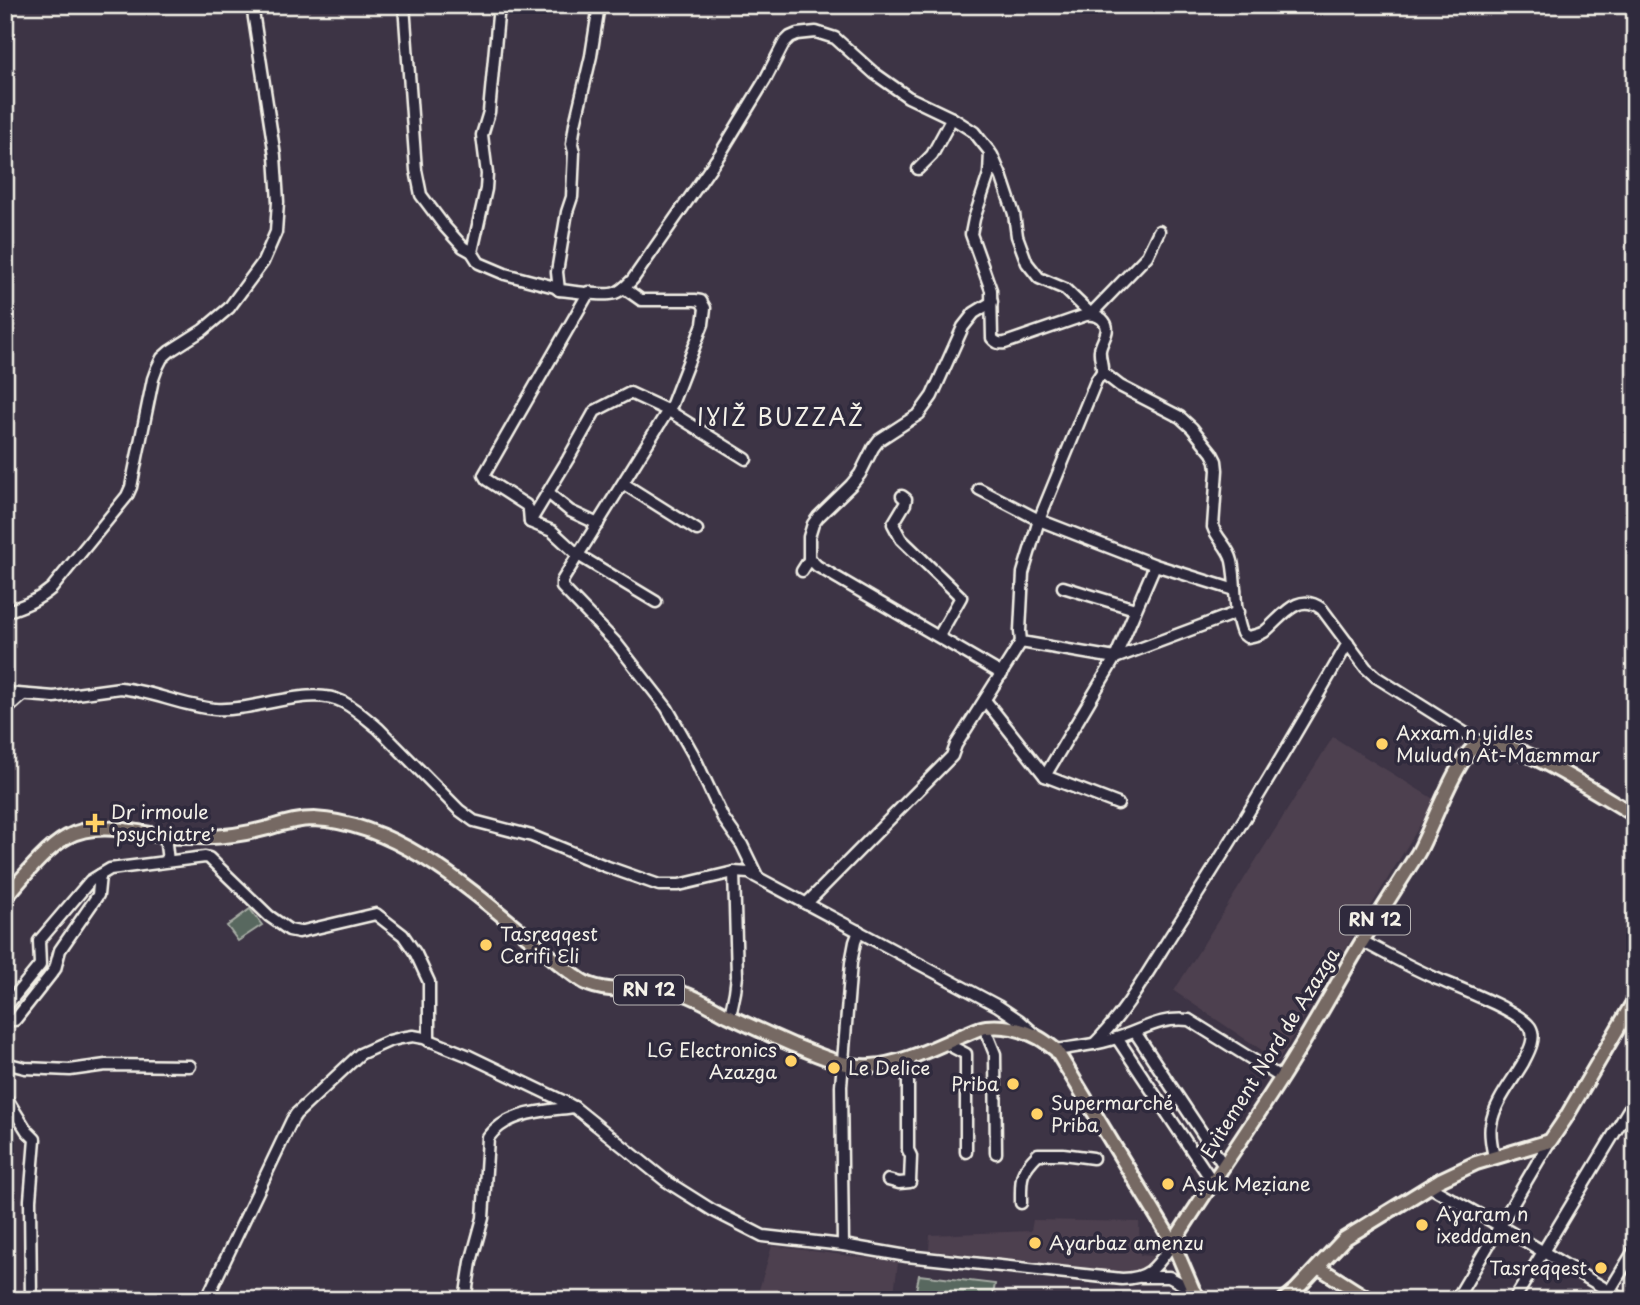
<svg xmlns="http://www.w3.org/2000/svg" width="1640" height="1305" font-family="'Playpen Sans',sans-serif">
<rect width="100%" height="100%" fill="#3d3445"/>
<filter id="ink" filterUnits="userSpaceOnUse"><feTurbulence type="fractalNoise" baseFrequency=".0143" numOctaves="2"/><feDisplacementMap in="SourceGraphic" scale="14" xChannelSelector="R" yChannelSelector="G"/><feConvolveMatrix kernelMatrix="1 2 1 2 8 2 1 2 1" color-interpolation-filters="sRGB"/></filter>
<g filter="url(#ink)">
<!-- built -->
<g fill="#4e404f">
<path d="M1333 737 1435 800 1278 1061 1174 991Z"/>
<path d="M1033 1220 1139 1222 1140 1255 1152 1256 1153 1264 1129 1275 929 1250 930 1235 1031 1231Z"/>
<path d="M772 1246 898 1262 893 1300H756Z"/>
</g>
<!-- green -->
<g fill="#59685f" stroke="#a6aca4" stroke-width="2">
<path d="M250 909 262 925 238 941 227 926Z"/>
<path d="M919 1275 995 1284 992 1300H914Z"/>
</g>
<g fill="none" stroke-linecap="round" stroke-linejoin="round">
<defs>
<g id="minor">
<path d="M404 5 416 170 421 195 445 227 463 247 472 252 479 263 505 274 555 287 559 290C573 291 603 297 615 293 623 290 628 284 633 279L720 154 765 80 784 43 790 37 797 34 816 32 835 38 874 73 908 97 952 118 974 132 990 152 989 174 974 219 971 234 991 290 992 338C996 343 999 344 1005 343L1086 315C1092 314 1097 315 1102 319 1113 329 1102 339 1100 350 1099 358 1103 364 1102 372L1120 386 1180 417 1192 428 1212 453 1216 461 1217 470 1213 527C1217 539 1229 547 1232 561 1237 584 1233 611 1242 633L1247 637C1253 636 1259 635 1264 632 1281 619 1297 590 1322 609L1366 668 1376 677 1476 740 1484 742"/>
<path d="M992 155 1002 178 1014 214 1017 236 1027 263 1039 278 1065 289 1091 314 1147 256 1159 231"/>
<path d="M918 169 932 155 952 118"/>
<path d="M472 252 486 189 487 174 482 135 489 112 499 5"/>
<path d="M624 288 641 300H695L701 301 705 308 703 324 672 404 578 555 656 602"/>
<path d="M559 290 557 272 567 212 572 197 574 152 572 144 575 124 591 56 599 5"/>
<path d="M589 292 484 475 487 480 526 505 529 510 530 522 552 531 578 555 562 581V587L617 644 667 708 693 754 723 818 742 845 757 876"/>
<path d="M624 484 697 530"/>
<path d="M979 489 1039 520 1155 565 1235 590"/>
<path d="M548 493 570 511 598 524"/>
<path d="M902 496 906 499 905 504 893 524 901 539 961 597 939 636"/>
<path d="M530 522 568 459 595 411 630 393 669 411 746 459"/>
<path d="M809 558 817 566 1002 674"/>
<path d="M802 571 809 560V537L813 524 818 517 851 485 860 474 873 448 879 440 919 414 932 396 963 327 974 313 992 302"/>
<path d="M1063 587 1135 609"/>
<path d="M5 612C23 606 37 601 52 588L127 496 131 487 153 379 157 368 162 358 170 351 203 330 229 308 263 262 276 232 278 202 275 156 252 5"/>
<path d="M1021 642 1020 631 1023 573 1039 520 1096 381 1102 372"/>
<path d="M5 693 54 697 120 688C152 691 182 706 215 709 254 712 309 685 343 702 356 709 367 719 378 728L459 810 474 821 532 836 605 866 659 885H679L734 872 749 873 998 1006 1019 1020 1035 1034"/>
<path d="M985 700 1045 776 1118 804"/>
<path d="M5 711 23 695"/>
<path d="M1045 776 1115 658 1155 565"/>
<path d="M165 836 168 861"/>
<path d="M806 904 952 756 956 745 1021 642 1115 658 1238 612"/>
<path d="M1362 941C1386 954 1410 967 1435 978 1456 987 1518 1010 1530 1027 1537 1038 1528 1053 1523 1063 1512 1082 1494 1103 1491 1125 1489 1135 1492 1147 1494 1157"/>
<path d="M5 1008 40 965 39 941 90 881 110 869 205 857 209 858 269 916 289 930 299 932 376 914 403 935 416 954 429 982V1041"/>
<path d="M5 1013 8 1020H15L55 969 60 950 98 895 100 875"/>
<path d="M730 1016 735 992 737 976 734 872"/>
<path d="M984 1027 995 1054 996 1153"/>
<path d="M1135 1032 1224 1166"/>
<path d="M1117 1038 1212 1181"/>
<path d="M945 1043 966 1054V1152"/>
<path d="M1094 1044C1128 1010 1151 966 1177 926 1237 834 1293 739 1348 643"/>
<path d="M1056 1050C1074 1047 1093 1045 1110 1040 1139 1033 1158 1016 1189 1020L1282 1078"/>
<path d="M5 1063 25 1068 70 1070 106 1065 190 1066"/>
<path d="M5 1096 27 1131 35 1139 30 1200 31 1300"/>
<path d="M888 1180 899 1183 910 1182 911 1156 908 1150V1067L911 1056"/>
<path d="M1430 1187 1500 1226 1624 1300"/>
<path d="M1021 1203C1021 1178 1019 1173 1038 1154H1063L1093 1158"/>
<path d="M843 1245 841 1086 851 963 855 942 859 931"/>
<path d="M1141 1277H1169L1193 1290"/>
<path d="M206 1300 292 1120 296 1114 360 1054 389 1041 401 1038 413 1036 424 1038 469 1056 565 1102 574 1107 666 1181 712 1210 763 1236 843 1245 907 1256 1122 1279C1151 1279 1157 1265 1173 1243"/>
<path d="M465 1300 471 1262 483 1218 488 1138C507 1111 545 1111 574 1107"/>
<path d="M1456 1300 1550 1141"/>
<path d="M1514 1300 1635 1099"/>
<path d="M1604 1300 1635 1249"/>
</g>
<g id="major">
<path d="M5 898C21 880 46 848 67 837 96 821 133 832 164 836 176 837 188 837 199 837 223 838 245 834 268 828 283 823 297 819 314 819 396 823 469 888 529 938 547 953 565 970 584 982 612 997 653 984 682 993 699 998 713 1008 729 1016 750 1026 772 1036 793 1045 817 1054 844 1068 871 1066 901 1064 931 1049 959 1037 968 1034 977 1028 986 1027 1003 1025 1022 1029 1037 1037 1044 1040 1050 1046 1056 1050L1173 1243 1193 1290 1200 1300"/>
<path d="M1173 1243C1208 1188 1245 1135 1280 1080 1309 1035 1334 988 1361 943 1380 913 1399 883 1418 853 1431 831 1458 752 1479 744 1508 733 1606 799 1635 815"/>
<path d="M1318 1267 1370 1300"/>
<path d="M1284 1300 1296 1290 1344 1239 1440 1180 1476 1163 1550 1141 1565 1119 1635 999"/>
</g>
</defs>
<!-- minor casing -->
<use href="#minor" stroke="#f4f1e8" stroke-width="15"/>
<!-- major casing -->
<use href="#major" stroke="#f4f1e8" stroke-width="18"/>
<!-- minor -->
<use href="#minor" stroke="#2f2a3d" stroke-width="10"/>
<!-- major -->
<use href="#major" stroke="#766964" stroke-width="12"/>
</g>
</g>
<!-- markers -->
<g fill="#ffd166" stroke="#2f2a3d" stroke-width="2.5">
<circle cx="1382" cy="744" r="7"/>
<path d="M91.5 812.5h7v7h7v7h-7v7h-7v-7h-7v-7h7z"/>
<circle cx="486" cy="945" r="7"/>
<circle cx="791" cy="1061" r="7"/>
<circle cx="834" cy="1068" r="7"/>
<circle cx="1013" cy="1084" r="7"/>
<circle cx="1037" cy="1114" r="7"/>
<circle cx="1168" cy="1184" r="7"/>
<circle cx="1422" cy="1225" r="7"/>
<circle cx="1035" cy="1243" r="7"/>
<circle cx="1601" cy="1268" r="7"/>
</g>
<g text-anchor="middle" stroke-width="7" stroke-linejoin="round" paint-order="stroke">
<!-- shield labels -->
<g fill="#2f2a3d" stroke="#b9b5b5" stroke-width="2">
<rect x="1340" y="905.5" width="70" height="29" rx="5"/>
<rect x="614" y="975.5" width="70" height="29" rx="5"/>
</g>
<g font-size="18" font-weight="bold" fill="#f4f1e8">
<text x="1375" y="926">RN 12</text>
<text x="649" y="996">RN 12</text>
</g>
<!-- poi labels -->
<g font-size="19" fill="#f4f1e8" stroke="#2f2a3d" text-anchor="start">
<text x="1396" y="740">Axxam n yidles<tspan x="1396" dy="22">Mulud n At-Maɛmmar</tspan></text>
<text x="111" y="819">Dr irmoule<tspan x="111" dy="22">'psychiatre'</tspan></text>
<text x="500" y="941">Tasreqqest<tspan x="500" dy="22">Cerifi Ɛli</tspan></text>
<text x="777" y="1057" text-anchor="end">LG Electronics<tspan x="777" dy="22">Azazga</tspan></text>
<text x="848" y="1075">Le Delice</text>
<text x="999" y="1091" text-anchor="end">Priba</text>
<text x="1051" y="1110">Supermarché<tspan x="1051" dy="22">Priba</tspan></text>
<text x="1182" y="1191">Aṣuk Meẓiane</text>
<text x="1436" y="1221">Aɣaram n<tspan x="1436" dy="22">ixeddamen</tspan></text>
<text x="1049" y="1250">Aɣarbaz amenzu</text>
<text x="1587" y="1275" text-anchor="end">Tasreqqest</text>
</g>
<!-- street labels -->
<g font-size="19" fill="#f4f1e8" stroke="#2f2a3d">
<text transform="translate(1270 1053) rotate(-58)" y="7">Evitement Nord de Azazga</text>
</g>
<!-- quarter labels -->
<g font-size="23" letter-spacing="2" fill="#f4f1e8" stroke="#2f2a3d">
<text x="781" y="426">IƔIŽ BUZZAŽ</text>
</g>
</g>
<!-- margin -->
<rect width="1640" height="1305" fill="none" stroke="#2f2a3d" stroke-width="28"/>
<rect x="14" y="14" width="1612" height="1277" fill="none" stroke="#f4f1e8" stroke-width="2.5" filter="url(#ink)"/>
</svg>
